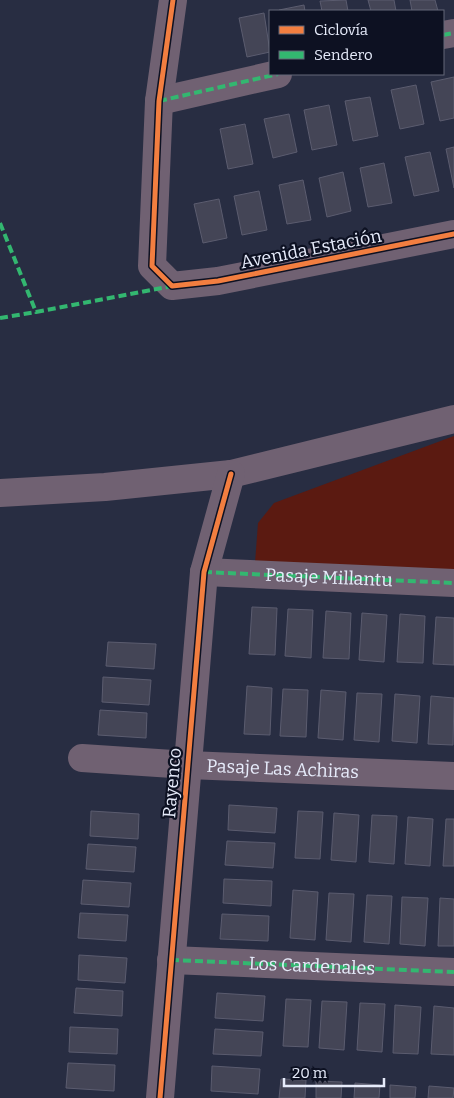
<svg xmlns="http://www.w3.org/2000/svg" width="454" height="1098" font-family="Bitter,serif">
<rect width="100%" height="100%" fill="#282d42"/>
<!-- green -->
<path fill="#5b1a11" d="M454 436V572L255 563 258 523 274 503Z"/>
<!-- building -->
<g fill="#444556" stroke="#5b5c6f">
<path d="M346 0 348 11H322L320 1Z"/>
<path d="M368 0H394L396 11H371Z"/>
<path d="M410 0H435L438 11H412Z"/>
<path d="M304 5 305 11H279V10Z"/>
<path d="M264 13 270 52 247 57 239 18Z"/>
<path d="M454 77V118L440 121 431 82Z"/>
<path d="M416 85 424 124 400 129 391 90Z"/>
<path d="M370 97 378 136 353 141 345 101Z"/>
<path d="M329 105 337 145 312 150 304 110Z"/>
<path d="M289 114 297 152 273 158 264 119Z"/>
<path d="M245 124 253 164 228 169 220 129Z"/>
<path d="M454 147V188L446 149Z"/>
<path d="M430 152 439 191 414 196 405 157Z"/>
<path d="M384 163 392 203 368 207 360 168Z"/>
<path d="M343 172 351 211 327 217 319 178Z"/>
<path d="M303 180 311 220 287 224 279 185Z"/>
<path d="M259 191 267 230 242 235 234 196Z"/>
<path d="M219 199 227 238 203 243 194 204Z"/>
<path d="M252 607 277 608 275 655 249 654Z"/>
<path d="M288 609 313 610 311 658 285 656Z"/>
<path d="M326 611 351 613 349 659 323 658Z"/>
<path d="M362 613 387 615 384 662 359 660Z"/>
<path d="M400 614 425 616 423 663 397 662Z"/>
<path d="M436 617 454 618V665L433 664Z"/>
<path d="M108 642 156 644 154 669 106 666Z"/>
<path d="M103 677 151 680 149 705 102 702Z"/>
<path d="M247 686 272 688 270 735 244 734Z"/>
<path d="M283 689 308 690 306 737 280 736Z"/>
<path d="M321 690 346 692 343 740 318 738Z"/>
<path d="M357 693 382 694 379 742 354 740Z"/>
<path d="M395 694 420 696 417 743 392 741Z"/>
<path d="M431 696 454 698 453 745 428 744Z"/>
<path d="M100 710 147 713 146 738 98 735Z"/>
<path d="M229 805 277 808 275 833 228 830Z"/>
<path d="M91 811 139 814 138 839 90 836Z"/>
<path d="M298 811 323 812 320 859 295 858Z"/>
<path d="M334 813 359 815 356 862 331 860Z"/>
<path d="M372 815 397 816 394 864 369 862Z"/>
<path d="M408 817 433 819 430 866 405 864Z"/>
<path d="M446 819H454V866H443Z"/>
<path d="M227 841 275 843 273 868 225 865Z"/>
<path d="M88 844 136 847 134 872 86 869Z"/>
<path d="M224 879 272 881 271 906 223 903Z"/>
<path d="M83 880 131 883 129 907 81 904Z"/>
<path d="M293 890 318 892 315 940 290 938Z"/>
<path d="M329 893 354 894 351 942 326 940Z"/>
<path d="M367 895 392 896 389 944 364 942Z"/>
<path d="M402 897 428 898 425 946 400 944Z"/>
<path d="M440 898 454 899V946H438Z"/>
<path d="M80 913 128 915 126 941 78 938Z"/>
<path d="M222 914 269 916 268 941 220 939Z"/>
<path d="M79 955 127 958 125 983 78 980Z"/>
<path d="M76 988 123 991 122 1016 74 1013Z"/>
<path d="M217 993 265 996 263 1021 215 1018Z"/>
<path d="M286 999 311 1000 308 1047 283 1046Z"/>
<path d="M322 1001 347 1002 344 1050 319 1048Z"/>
<path d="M360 1003 385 1004 382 1052 357 1050Z"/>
<path d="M395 1005 421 1007 418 1054 393 1053Z"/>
<path d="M434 1006 454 1008V1055L431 1054Z"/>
<path d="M70 1027 118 1029 117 1054 69 1052Z"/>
<path d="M215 1029 263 1032 261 1056 213 1054Z"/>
<path d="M68 1063 115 1065 114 1091 66 1088Z"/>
<path d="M212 1066 260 1069 258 1094 211 1091Z"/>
<path d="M281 1079 306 1080 305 1098H279Z"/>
<path d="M316 1081 342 1082 341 1098H316Z"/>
<path d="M355 1083 380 1085 379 1098H354Z"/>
<path d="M390 1085 416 1087 415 1098H390Z"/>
<path d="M429 1086 454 1088 453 1098H428Z"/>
</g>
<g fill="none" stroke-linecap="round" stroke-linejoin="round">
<!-- minor -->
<g stroke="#706172" stroke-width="28">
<path d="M173 0 159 101 152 266 172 286 218 281 454 234"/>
<path d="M443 35 454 33"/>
<path d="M159 101 278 74"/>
<path d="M0 493 105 487 231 474 454 419"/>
<path id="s1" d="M204 572 454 583"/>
<path id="s2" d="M82 758 188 765 454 776"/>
<path id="s3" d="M171 960 454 972"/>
<path d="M160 1098 204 572 231 474"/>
</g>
<!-- quiet -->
<g stroke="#33b770" stroke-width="4" stroke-dasharray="8 4" stroke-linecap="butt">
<path d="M443 35 454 33"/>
<path d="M159 101 278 74"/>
<path d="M0 223 36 312 172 286"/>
<path d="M0 318 36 312"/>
<path d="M204 572 454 583"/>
<path d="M171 960 454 972"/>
</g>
<defs>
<g id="cycleway">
<path d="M173 0 159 101 152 266 172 286 218 281 454 234"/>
<path d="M160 1098 204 572 231 474"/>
</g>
</defs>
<!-- cycleway casing -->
<use href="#cycleway" stroke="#0d1122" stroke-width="8"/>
<!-- cycleway -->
<use href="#cycleway" stroke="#f27e40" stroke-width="5"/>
</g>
<g text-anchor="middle" stroke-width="4.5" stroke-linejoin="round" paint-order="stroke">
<!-- street labels -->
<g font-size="18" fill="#e7ecfb" stroke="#0d1122">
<text transform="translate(311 249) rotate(-11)" y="6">Avenida Estación</text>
<text dy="6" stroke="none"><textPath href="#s1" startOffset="125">Pasaje Millantu</textPath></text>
<text dy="6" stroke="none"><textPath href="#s2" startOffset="201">Pasaje Las Achiras</textPath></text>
<text transform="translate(172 783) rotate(-85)" y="6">Rayenco</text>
<text dy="6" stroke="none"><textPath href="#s3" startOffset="141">Los Cardenales</textPath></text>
</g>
</g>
<!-- legend -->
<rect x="269" y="10" width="175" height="65" fill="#0d1122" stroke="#646979"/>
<rect x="279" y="26" width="25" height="8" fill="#f27e40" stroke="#646979"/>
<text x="314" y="35" font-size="15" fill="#e7ecfb">Ciclovía</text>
<rect x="279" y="51" width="25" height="8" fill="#33b770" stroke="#646979"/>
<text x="314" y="60" font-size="15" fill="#e7ecfb">Sendero</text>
<!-- scale -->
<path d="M284 1078v8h100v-8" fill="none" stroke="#e7ecfb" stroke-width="2.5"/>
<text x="292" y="1078" font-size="15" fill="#e7ecfb" stroke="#0d1122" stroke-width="4" paint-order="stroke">20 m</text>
</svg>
